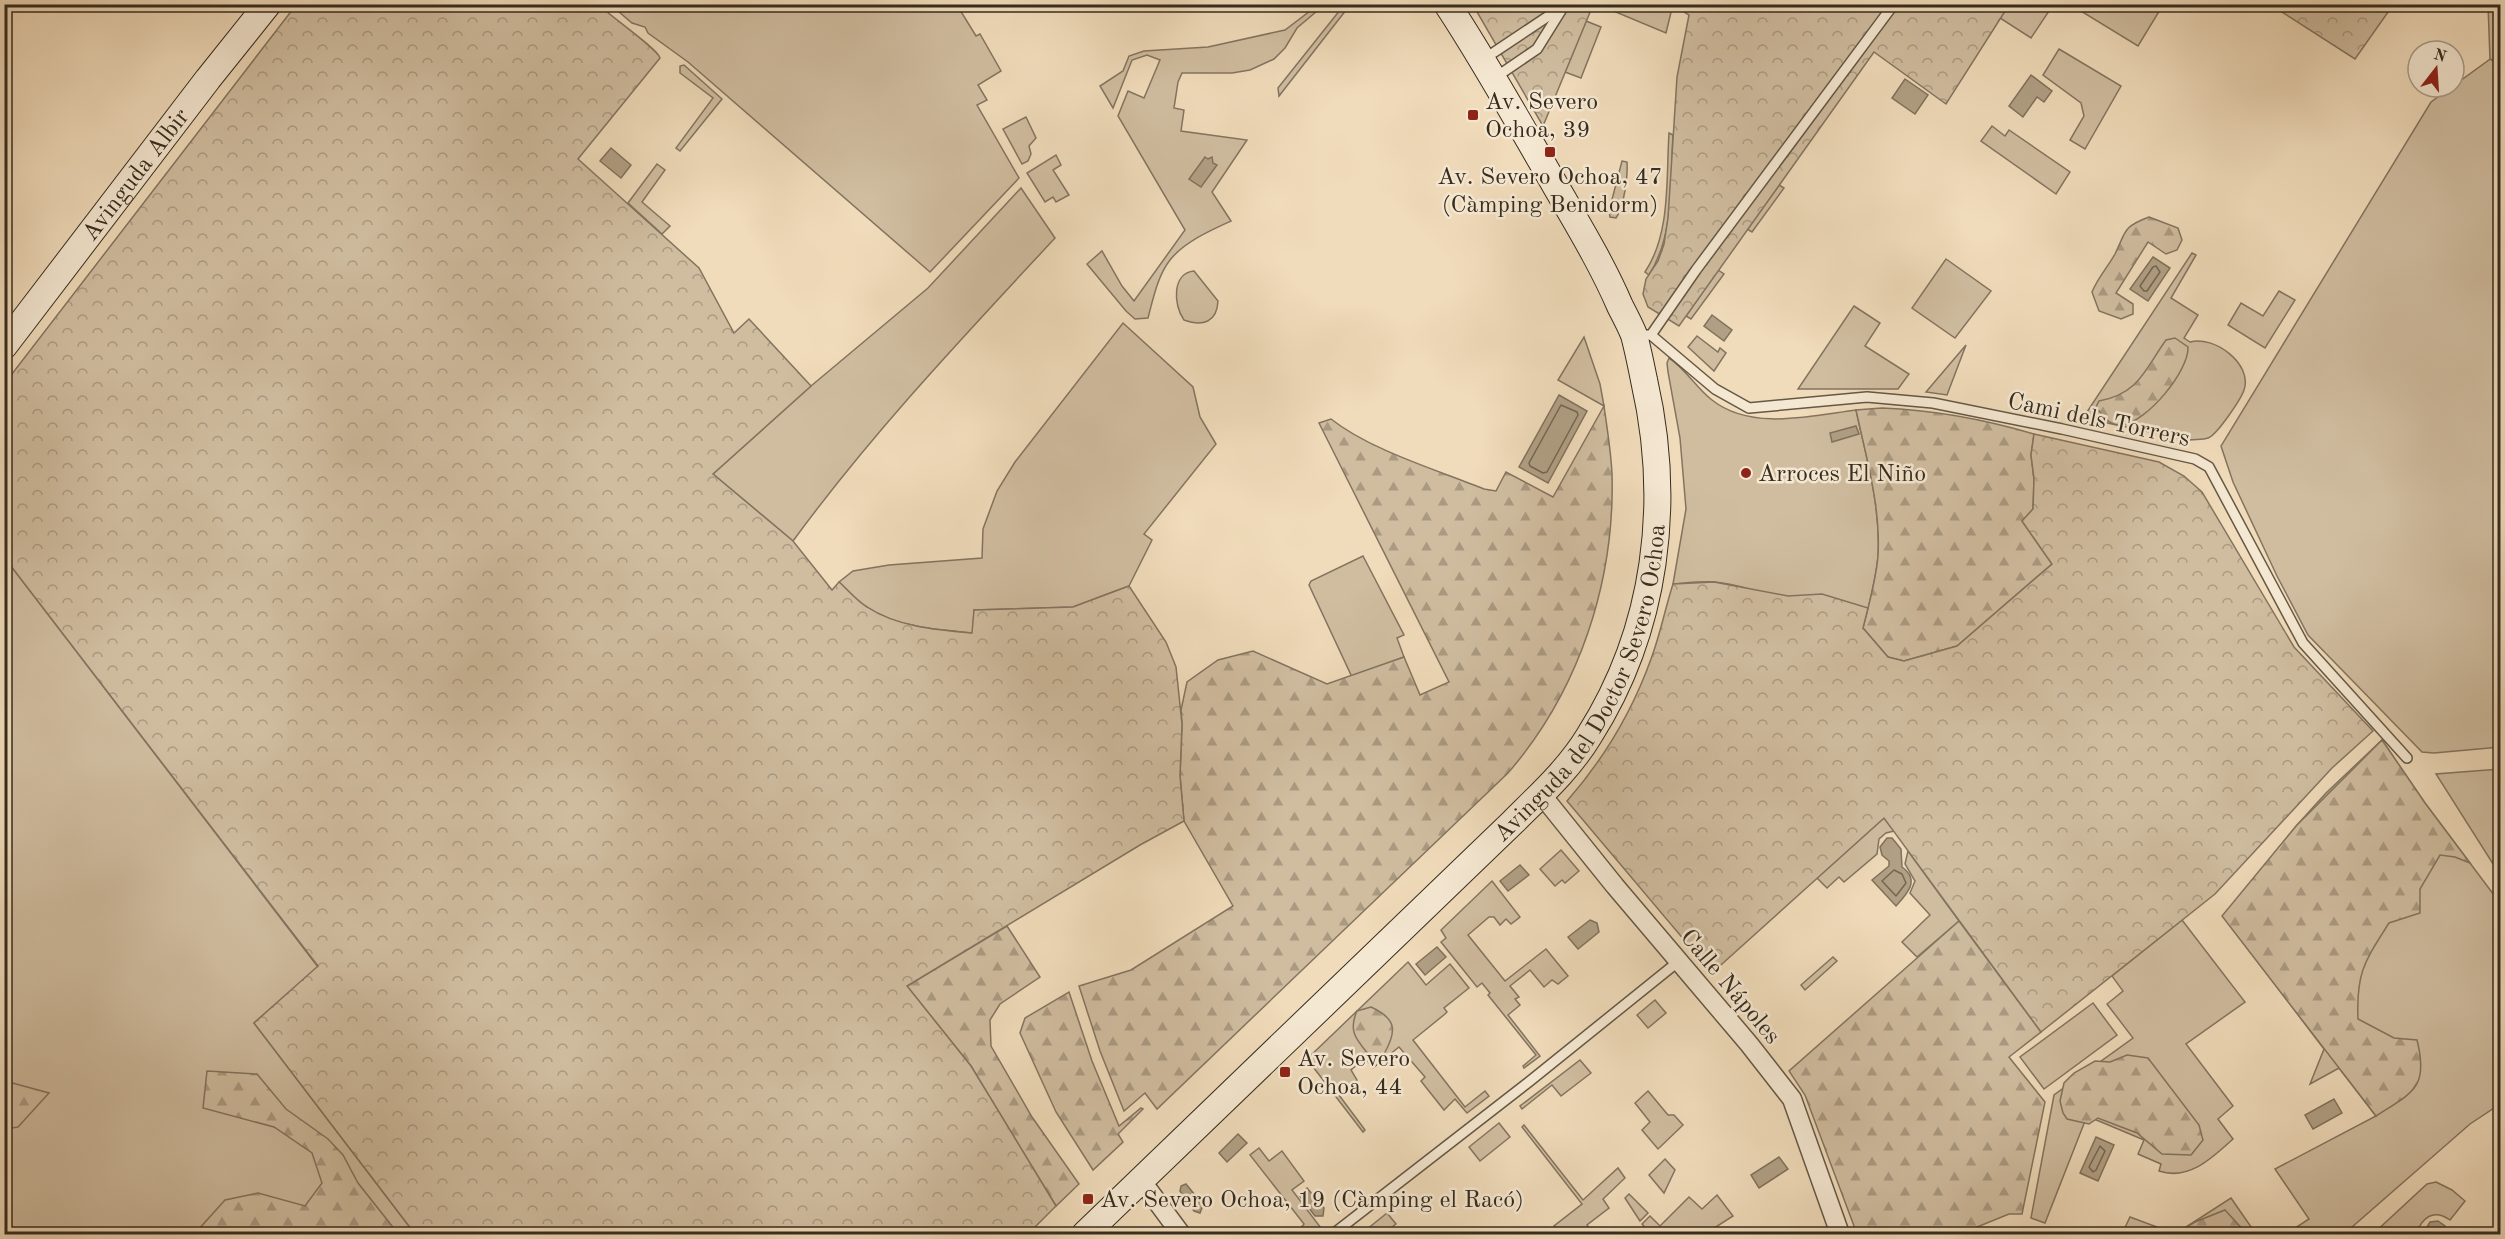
<svg xmlns="http://www.w3.org/2000/svg" width="2505" height="1239" font-family="'Old Standard TT',serif">
<defs>
<pattern id="forest-firs" width="22" height="20" patternUnits="userSpaceOnUse" patternTransform="scale(1.5)"><rect width="22" height="20" fill="#d0bda0"/><path d="M5 1l3.5 6h-7zM16 11l3.5 6h-7z" fill="#aa9a82"/></pattern>
<pattern id="park-crowns" width="20" height="18" patternUnits="userSpaceOnUse" patternTransform="scale(1.5)"><rect width="20" height="18" fill="#d0bda0"/><path d="M2 6a3 3 0 1 1 6 0M12 15a3 3 0 1 1 6 0" fill="none" stroke="#aa9a82"/></pattern>
</defs>
<rect width="100%" height="100%" fill="#f0dbba"/>
<filter id="stains"><feTurbulence type="fractalNoise" baseFrequency=".00333" numOctaves="4"/><feColorMatrix values="0 0 0 0 .2 0 0 0 0 .09 0 0 0 0 .02 0 0 0 .5 -.17"/></filter>
<radialGradient id="worn" r=".72"><stop offset=".6" stop-color="#630" stop-opacity="0"/><stop offset="1" stop-color="#630" stop-opacity=".3"/></radialGradient>
<!-- green -->
<g fill="#d0bda0" stroke="#837460" stroke-width="1.5">
<path d="M1673 4 1666 33 1599 5V4Z"/>
<path d="M2009 4H2053V5L2031 38 2000 18Z"/>
<path d="M611 5H957L976 36 980 34 1001 71 978 85 987 100 977 105 1019 178 930 272 688 62 648 33 645 27 632 23Z"/>
<path d="M1318 5H1324L1297 28 1285 48 1274 59 1250 70 1232 73H1182L1178 82 1174 108 1184 110 1181 131 1247 140 1212 192 1231 221C1211 230 1184 242 1170 260 1158 275 1153 299 1148 318L1135 319 1126 311 1087 264 1102 251 1122 286 1134 301 1185 230 1118 116 1128 91 1144 98 1160 60 1147 55 1132 60 1113 108 1100 86 1123 71 1129 56 1144 51 1208 47 1285 30Z"/>
<path d="M1344 5H1350L1279 96 1278 88Z"/>
<path d="M2071 5H2163L2138 46Z"/>
<path d="M1586 21 1601 27 1581 78 1565 72Z"/>
<path d="M2059 49 2121 86 2085 149 2070 140 2084 116 2081 103 2043 75Z"/>
<path d="M2500 52V747L2434 753 2422 752 2308 635 2277 576 2233 482 2221 446 2431 102Z"/>
<path d="M684 65 722 99 680 151 676 148 713 98 680 73V66Z"/>
<path d="M1026 117 1036 138 1029 146 1031 154 1028 161 1022 164 1003 129Z"/>
<path d="M1992 126 2005 136 2009 130 2070 172 2056 194 1981 141Z"/>
<path d="M1669 133 1673 135C1670 182 1675 234 1649 275L1645 272C1671 233 1666 179 1669 133Z"/>
<path d="M1056 155 1061 165 1053 170 1069 195 1056 202 1053 197 1045 202 1027 173Z"/>
<path d="M1622 161 1627 162C1628 176 1624 207 1616 218L1610 217 1609 211Z"/>
<path d="M657 164 665 170 642 202 670 226 662 234 628 203Z"/>
<path d="M1779 185 1784 188 1752 232 1747 229Z"/>
<path d="M1021 188 1055 238C964 336 872 433 793 541L713 474 811 386 928 288Z"/>
<path d="M2192 253 2196 255 2171 298 2198 315 2184 338 2190 342C2214 335 2253 364 2244 390 2241 399 2217 435 2208 438 2203 440 2195 439 2189 440L2083 418Z"/>
<path d="M1946 259 1991 291 1955 338 1912 308Z"/>
<path d="M1718 270 1724 274 1691 319 1686 316Z"/>
<path d="M1194 271 1218 301C1217 322 1203 327 1184 320 1173 305 1172 273 1194 271Z"/>
<path d="M2279 291 2295 300 2265 348 2228 325 2241 303 2263 316Z"/>
<path d="M1854 306 1880 323 1865 346 1909 374 1898 389H1798Z"/>
<path d="M1123 323 1193 387 1200 417 1216 444 1144 534 1152 540 1129 586 1073 607 974 610 973 633C938 630 897 627 867 607 857 601 848 590 839 582L853 571 889 565 982 558 983 529 997 491 1015 462Z"/>
<path d="M1697 336 1718 352 1720 348 1726 353 1714 371 1688 347Z"/>
<path d="M1584 337 1600 384 1604 406 1558 380Z"/>
<path d="M1966 345 1947 395 1926 392Z"/>
<path d="M1669 358C1686 369 1696 388 1712 400 1751 431 1811 416 1856 410 1866 456 1881 507 1878 556 1876 579 1869 605 1863 628L1886 655C1835 628 1773 588 1715 582 1701 581 1686 583 1673 584L1686 509 1680 438 1668 372 1667 363Z"/>
<path d="M1363 556 1404 635 1397 638 1404 657 1352 677 1309 585 1311 581Z"/>
<path d="M4 557 318 967 254 1023 415 1234H5Z"/>
<path d="M2382 740 2425 803 2500 903V1104L2470 1124 2344 1234H2286L2309 1219 2275 1169 2376 1116 2339 1068 2310 1084 2324 1049 2223 916 2297 825 2326 793Z"/>
<path d="M2500 769V875L2436 774Z"/>
<path d="M1884 818 1894 831 1886 833 1879 839 1877 854 1844 882 1839 877 1827 888 1817 878Z"/>
<path d="M1561 850 1579 871 1565 883 1562 880 1555 886 1540 869Z"/>
<path d="M1908 851 1959 921 1917 957 1902 942 1930 915 1910 893 1915 881 1905 864Z"/>
<path d="M1492 881 1520 917 1511 924 1506 919 1500 925 1494 917H1489L1468 935 1505 981 1546 949 1568 976 1558 984 1552 980 1544 987 1530 970 1510 986 1519 997 1515 999 1520 1005 1508 1015 1540 1056 1524 1068 1523 1066 1536 1055 1488 995 1490 993 1482 983 1477 987 1441 942 1446 938 1441 930Z"/>
<path d="M2182 920 2245 1002 2186 1044 2233 1106 2218 1119 2233 1139C2212 1158 2189 1181 2159 1171L2161 1164 2138 1154 2144 1140 2087 1116 2045 1223 2031 1218 2054 1095 2133 1038 2107 1004 2123 991 2112 976Z"/>
<path d="M1833 957 1837 961 1805 990 1801 985Z"/>
<path d="M1408 962 1426 985 1450 964 1469 988 1444 1008 1447 1012 1445 1014 1413 1040 1465 1107 1485 1091 1489 1096 1467 1113 1455 1099 1444 1110 1421 1081 1425 1077 1399 1047 1373 1068 1365 1058 1351 1070 1357 1080 1339 1095 1365 1130 1363 1132 1307 1059Z"/>
<path d="M1655 1000 1666 1013 1648 1028 1637 1015Z"/>
<path d="M2093 1003 2117 1035 2044 1089 2020 1057Z"/>
<path d="M1580 1060 1591 1073 1561 1096 1552 1085 1522 1109 1520 1106Z"/>
<path d="M1648 1091 1668 1115H1674L1683 1125 1658 1149 1642 1130 1650 1122 1635 1103Z"/>
<path d="M1499 1123 1510 1137 1480 1161 1469 1147Z"/>
<path d="M1524 1125 1583 1200 1618 1168 1625 1178 1603 1199 1609 1208 1587 1225 1593 1234H1560L1554 1226 1582 1204 1522 1127Z"/>
<path d="M1259 1148 1269 1161 1282 1151 1304 1181 1292 1190 1321 1228 1313 1234H1304L1300 1229 1304 1224 1250 1155Z"/>
<path d="M1665 1159 1675 1170 1664 1193 1649 1175Z"/>
<path d="M2436 1182 2452 1190 2465 1201 2450 1220C2433 1208 2422 1218 2416 1234H2373L2427 1184Z"/>
<path d="M1629 1194 1648 1213 1640 1221 1625 1198Z"/>
<path d="M1717 1195 1733 1216 1705 1234H1679L1677 1232 1674 1234H1650L1642 1224 1650 1216 1660 1226 1689 1197 1702 1209Z"/>
<path d="M2231 1198 2256 1234H2175Z"/>
<path d="M1387 1213 1396 1224 1383 1234H1361Z"/>
<path d="M2130 1217 2157 1227 2148 1234H2122Z"/>
</g>
<!-- forest -->
<g fill="url(#forest-firs)" stroke="#837460" stroke-width="1.5">
<path d="M2488 5H2500V65L2490 59Z"/>
<path d="M2149 217 2178 228 2182 240 2177 250 2166 254 2148 242 2116 293 2133 304V314L2121 319 2099 311 2092 292C2098 277 2108 267 2115 254 2126 232 2122 227 2149 217Z"/>
<path d="M2175 338 2188 347C2189 371 2147 422 2122 425 2109 426 2103 416 2096 407L2099 401C2139 394 2145 369 2166 340Z"/>
<path d="M1604 406C1607 428 1611 451 1612 474 1615 582 1579 691 1508 773L1157 1109 1145 1093 1124 1111 1100 1051 1079 986 1131 970 1233 906 1184 821 1180 776 1182 724 1181 710 1187 682 1218 660 1253 651 1327 684 1404 657 1420 695 1449 682 1319 423 1331 419C1370 450 1437 470 1484 489L1496 491 1506 472 1553 497Z"/>
<path d="M1882 408C1935 410 1983 419 2034 434L2031 455 2034 479 2033 509 2022 521 2052 564 1957 646 1904 661 1888 657 1863 628C1869 605 1876 580 1878 556 1881 508 1866 456 1856 410Z"/>
<path d="M2382 740 2425 803 2470 863 2455 857 2440 855 2420 889V913L2389 923C2365 961 2356 972 2358 1019L2394 1038 2417 1040C2429 1088 2413 1092 2376 1116L2222 916 2297 825Z"/>
<path d="M1959 921 2041 1032 2009 1057 2045 1102 2022 1214H2009L1960 1234H1857L1805 1095 1789 1071Z"/>
<path d="M1007 926 1040 977 1000 1004 990 1020 991 1046 1032 1117 1079 1184 1056 1206 971 1066 907 986Z"/>
<path d="M1069 992 1092 1061 1119 1126 1141 1108 1143 1109 1118 1134 1123 1142 1093 1170 1056 1112 1020 1033 1025 1018Z"/>
<path d="M1371 1007C1397 1019 1397 1031 1384 1054L1369 1055C1356 1039 1348 1031 1357 1011Z"/>
<path d="M2127 1055 2148 1058 2199 1125 2203 1140 2191 1155 2162 1154 2137 1133 2098 1118 2089 1124 2067 1119 2063 1113 2060 1101 2064 1083 2074 1073 2095 1061 2110 1062Z"/>
<path d="M207 1071 257 1074 286 1109 328 1139 343 1155 358 1183 392 1226 396 1234H203L198 1230 225 1200 258 1193 305 1206 322 1183 312 1153 274 1127 203 1108Z"/>
<path d="M5 1081 49 1093 18 1127 5 1129Z"/>
<path d="M2225 1210 2247 1234H2175L2195 1222Z"/>
</g>
<!-- park -->
<g fill="url(#park-crowns)" stroke="#837460" stroke-width="1.5">
<path d="M296 5H599C610 16 658 49 660 58L578 159 699 268 734 333 749 319 811 386 713 474 793 541 832 590 839 582C848 590 857 601 867 607 897 627 938 630 972 633L974 610 1073 607 1129 586 1166 642 1176 667 1182 724 1180 776 1184 821 1140 845 907 986 971 1066 1056 1206 1028 1234H415L254 1023 318 966 4 557 5 383Z"/>
<path d="M1473 5H1593L1543 126Z"/>
<path d="M1673 5H2009L1946 104 1874 52 1679 326 1648 307 1643 294 1646 279 1658 261 1664 244 1668 218 1677 77 1689 15Z"/>
<path d="M2271 5H2393L2355 59Z"/>
<path d="M2034 434 2159 462 2184 476 2202 492 2294 647 2373 731 2332 768 2215 894 2041 1032 1884 818 1712 973 1567 801C1603 760 1632 712 1651 659 1660 635 1665 609 1673 584L1714 582 1788 596 1822 594 1868 608 1863 628 1888 657 1904 661 1957 646 2052 564 2022 521 2033 509 2034 479 2031 455Z"/>
</g>
<!-- water -->
<g fill="#b1a085" stroke="#80725c" stroke-width="1.5">
<path d="M2031 75 2052 91 2044 102 2037 97 2023 117 2009 106Z"/>
<path d="M1905 79 1928 95 1915 114 1892 98Z"/>
<path d="M611 148 631 165 621 178 600 161Z"/>
<path d="M1205 157 1208 159 1212 157 1213 163 1217 165 1201 187 1189 179Z"/>
<path d="M2153 257 2170 268 2148 301 2130 289Z"/>
<path d="M1712 315 1732 330 1724 341 1704 326Z"/>
<path d="M1559 395 1587 411 1548 483 1519 467Z"/>
<path d="M1856 426 1859 434 1832 442 1830 433Z"/>
<path d="M1887 838H1892L1901 849 1902 867C1920 880 1908 893 1896 906L1872 880 1889 866V861L1882 855 1880 847Z"/>
<path d="M1520 865 1529 875 1508 891 1500 881Z"/>
<path d="M1590 920 1597 923 1599 932 1578 949 1568 937Z"/>
<path d="M1437 947 1446 957 1425 975 1416 964Z"/>
<path d="M2334 1099 2342 1113 2313 1129 2305 1115Z"/>
<path d="M1238 1134 1247 1143 1227 1162 1219 1153Z"/>
<path d="M2096 1137 2114 1145 2098 1181 2080 1173Z"/>
<path d="M1779 1157 1788 1169 1759 1188 1751 1175Z"/>
<path d="M1186 1184 1203 1205 1200 1213 1194 1211 1180 1191 1181 1186Z"/>
<path d="M1307 1188 1324 1208 1323 1216H1315L1299 1195Z"/>
<path d="M2438 1221 2445 1226 2446 1234H2423L2430 1222Z"/>
</g>
<g fill="none" stroke-linecap="round" stroke-linejoin="round">
<!-- shore -->
<g stroke="#746652" stroke-width="1.5">
<path d="M2156 266 2160 272 2147 291H2144L2140 286 2153 267Z"/>
<path d="M1561 405 1577 412 1578 415 1547 472 1543 473 1530 466 1529 463Z"/>
<path d="M1894 870 1902 874 1906 883 1896 896 1882 881Z"/>
<path d="M2100 1146 2105 1151 2096 1170 2093 1172 2089 1167Z"/>
</g>
<defs>
<g id="lane">
<path d="M1484 59 1559 9"/>
<path d="M1496 77 1537 49 1565 4"/>
<path d="M1645 335H1651L1696 270 1894 4"/>
<path d="M1651 335 1715 389 1749 408 1867 397 1933 403 2062 429 2195 459 2209 467 2303 643 2407 758"/>
<path d="M1333 1234 1530 1081 1679 961"/>
</g>
<g id="street">
<path d="M1541 794 1615 886 1749 1044 1792 1099 1840 1234"/>
<path d="M1141 1180 1181 1234"/>
</g>
<g id="secondary">
<path id="s1" d="M4 346 208 79 268 4"/>
<path id="s2" d="M1085 1234 1513 822C1540 795 1569 769 1589 736 1657 629 1672 502 1644 380 1641 365 1638 350 1634 335 1630 325 1625 316 1620 306 1602 264 1578 225 1555 185 1520 125 1486 63 1447 4"/>
</g>
</defs>
<!-- lane casing -->
<use href="#lane" stroke="#645846" stroke-width="12"/>
<!-- street casing -->
<use href="#street" stroke="#645846" stroke-width="21"/>
<!-- secondary casing -->
<use href="#secondary" stroke="#362c1f" stroke-width="28"/>
<!-- lane -->
<use href="#lane" stroke="#f5e8d2" stroke-width="9"/>
<!-- street -->
<use href="#street" stroke="#f5e8d2" stroke-width="18"/>
<!-- secondary -->
<use href="#secondary" stroke="#f5e8d2" stroke-width="26"/>
</g>
<!-- markers -->
<g fill="#8f2418" stroke="#f5e8d2" stroke-width="2">
<rect x="1467" y="109" width="12" height="12" rx="3"/>
<rect x="1544" y="146" width="12" height="12" rx="3"/>
<circle cx="1746" cy="473" r="6"/>
<rect x="1279" y="1066" width="12" height="12" rx="3"/>
<rect x="1082" y="1193" width="12" height="12" rx="3"/>
</g>
<g text-anchor="middle" stroke-width="5" stroke-linejoin="round" paint-order="stroke">
<!-- poi labels -->
<g font-size="24" fill="#362c1f" stroke="#f5e8d2" text-anchor="start">
<text x="1485" y="109">Av. Severo<tspan x="1485" dy="28">Ochoa, 39</tspan></text>
<text x="1550" y="184" text-anchor="middle">Av. Severo Ochoa, 47<tspan x="1550" dy="28">(Càmping Benidorm)</tspan></text>
<text x="1758" y="481">Arroces El Niño</text>
<text x="1297" y="1066">Av. Severo<tspan x="1297" dy="28">Ochoa, 44</tspan></text>
<text x="1100" y="1207">Av. Severo Ochoa, 19 (Càmping el Racó)</text>
</g>
<!-- street labels -->
<g font-size="24" fill="#362c1f" stroke="#f5e8d2">
<text dy="8" stroke="none"><textPath href="#s1" startOffset="216">Avinguda Albir</textPath></text>
<text transform="translate(2099 419) rotate(12)" y="8">Cami dels Torrers</text>
<text dy="8" stroke="none"><textPath href="#s2" startOffset="753">Avinguda del Doctor Severo Ochoa</textPath></text>
<text transform="translate(1731 986) rotate(50)" y="8">Calle Nápoles</text>
</g>
</g>
<!-- margin -->
<rect width="2505" height="1239" fill="none" stroke="#f0dbba" stroke-width="24"/>
<rect x="6" y="6" width="2493" height="1227" fill="none" stroke="#362c1f" stroke-width="3"/>
<rect x="12" y="12" width="2481" height="1215" fill="none" stroke="#362c1f" stroke-width="1.5"/>
<!-- north arrow -->
<g transform="translate(2436 69) rotate(17)"><circle r="28" fill="#f5e8d2" stroke="#a99d8a" stroke-width="1.5"/>
<path d="M0-4.5L10 22L0 15L-10 22Z" fill="#8f2418"/>
<text y="-9" font-size="16" font-weight="bold" text-anchor="middle" fill="#362c1f">N</text>
</g>
<rect width="100%" height="100%" filter="url(#stains)"/>
<rect width="100%" height="100%" fill="url(#worn)"/>
</svg>
